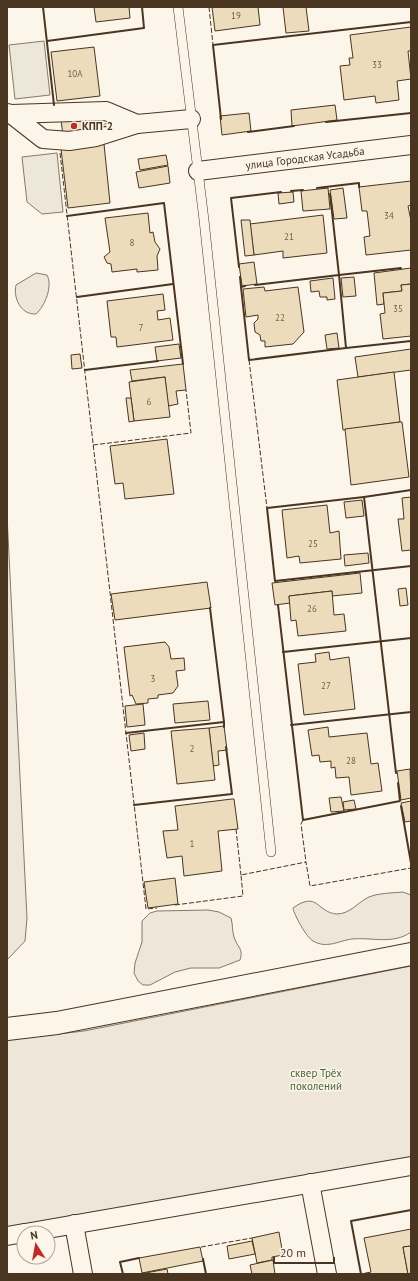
<svg xmlns="http://www.w3.org/2000/svg" width="418" height="1281" font-family="'PT Sans',sans-serif">
<rect width="100%" height="100%" fill="#fbf6e9"/>
<!-- green -->
<g fill="#ede6d9" stroke="#887966">
<path d="M36 273 47 275C53 286 45 306 36 314 21 315 13 298 16 285Z"/>
<path d="M7 515 27 918 25 941 7 960Z"/>
<path d="M403 892 411 895V932C393 945 372 937 352 939 338 941 327 949 313 941 307 938 294 915 293 908 318 890 317 913 337 914 350 914 358 902 369 897 379 893 392 893 403 892Z"/>
<path d="M208 910 219 912 231 918C233 925 232 931 234 937 237 947 244 949 240 960L219 968H191L175 972 150 985H143L138 981 134 973 135 963 142 942V921L150 913 157 911Z"/>
<path d="M411 966V1157L7 1231V1040L84 1031Z"/>
</g>
<!-- parking -->
<g fill="#ede7d9" stroke="#887966">
<path d="M44 41 50 95 15 99 9 45Z"/>
<path d="M57 153 63 212 42 214 27 202 22 157Z"/>
</g>
<!-- building -->
<g fill="#ecdcbc" stroke="#4a3520">
<path d="M94 7H129L130 18 96 22Z"/>
<path d="M212 7H258L260 25 215 31Z"/>
<path d="M283 7H306L309 31 286 33Z"/>
<path d="M411 27V51H408L411 79 397 81 399 100 376 103 375 96 344 100 340 66 350 65 349 58H353L350 35Z"/>
<path d="M94 47 100 96 57 101 51 52Z"/>
<path d="M335 105 337 120 292 126 291 110Z"/>
<path d="M249 113 251 131 222 135 220 116Z"/>
<path d="M86 117 88 133 63 136 61 120Z"/>
<path d="M104 144 110 203 68 208 61 149Z"/>
<path d="M166 155 168 165 140 170 138 159Z"/>
<path d="M168 166 170 183 139 188 136 172Z"/>
<path d="M411 181V205L408 206 411 221V250L366 255 364 237 370 236 367 211H362L359 187Z"/>
<path d="M328 188 330 209 303 211 301 191Z"/>
<path d="M343 188 347 218 334 219 330 190Z"/>
<path d="M293 192 294 202 279 204 278 193Z"/>
<path d="M148 213 150 233 153 232 155 242 160 249 157 256 158 270 137 272V269L112 272 111 264 107 263 104 257 110 252 105 218Z"/>
<path d="M323 215 327 253 283 258V251L254 255 250 224Z"/>
<path d="M241 220H250L254 255 245 256Z"/>
<path d="M254 262 257 284 242 286 239 264Z"/>
<path d="M411 268V284L401 285 402 291 383 293 384 304 377 305 374 273Z"/>
<path d="M354 277 356 296 343 297 341 278Z"/>
<path d="M333 278 335 299 327 300V297H320L319 291 311 292 310 281Z"/>
<path d="M411 284V336L383 339 380 314 385 313 383 293 402 291 401 285Z"/>
<path d="M264 287 265 291 298 287 304 332 293 344 265 347V341H261L260 335 255 332 254 323 258 319V315L246 317 243 289Z"/>
<path d="M163 294 165 310 157 311 158 320 170 318 173 340 117 347 116 337H111L107 301Z"/>
<path d="M337 333 339 348 327 349 325 335Z"/>
<path d="M179 344 181 358 157 361 155 347Z"/>
<path d="M411 349V370L358 377 355 357Z"/>
<path d="M80 354 82 368 72 369 71 355Z"/>
<path d="M183 364 186 390 176 391 178 404 168 406 165 377 132 381 130 370Z"/>
<path d="M394 372 400 422 343 430 337 380Z"/>
<path d="M165 377 170 417 134 421 129 382Z"/>
<path d="M126 398H131L134 421 129 422Z"/>
<path d="M400 422H402L409 477 351 485 345 429Z"/>
<path d="M167 439 174 494 125 499 123 483 115 484 110 446Z"/>
<path d="M411 497V550L402 551 398 519H404L402 498Z"/>
<path d="M362 500 364 516 346 518 344 502Z"/>
<path d="M327 505 330 533 339 531 341 559 300 563 299 556 287 558 282 510Z"/>
<path d="M368 553 369 563 345 566 344 555Z"/>
<path d="M360 573 362 593 332 596V591L289 596 290 603 275 605 272 583Z"/>
<path d="M207 582 211 608 115 620 111 594Z"/>
<path d="M406 588 408 605 400 606 398 589Z"/>
<path d="M332 591 334 615 344 614 346 631 298 636 296 620 291 621 289 596Z"/>
<path d="M165 642 169 647 171 659 184 658 185 670 176 671 178 686 173 693 158 695V698L148 699V703L136 704 132 695 130 696 124 647Z"/>
<path d="M329 652 330 660 349 657 355 709 304 715 298 664 316 662 315 654Z"/>
<path d="M208 701 210 720 175 723 173 704Z"/>
<path d="M143 704 145 725 127 727 125 706Z"/>
<path d="M224 726 227 750 218 751 219 765 213 766 209 728Z"/>
<path d="M328 727 329 737 367 733 371 764 378 763 382 791 351 795 349 777 336 778 335 767 331 768V761L320 762 319 755 312 756 308 730Z"/>
<path d="M209 728 215 780 177 784 171 731Z"/>
<path d="M144 733 145 749 131 751 129 735Z"/>
<path d="M410 769 411 798 401 800 397 771Z"/>
<path d="M341 797 344 811 331 812 329 798Z"/>
<path d="M232 799H234L238 829 218 831 222 871 184 876 182 856 167 858 163 831 178 830 175 806Z"/>
<path d="M354 800 356 809 344 810 343 802Z"/>
<path d="M411 801V821L405 822 401 803Z"/>
<path d="M175 878 178 904 148 908 144 882Z"/>
<path d="M411 1229V1246L403 1247 408 1274H361L371 1272 364 1238Z"/>
<path d="M279 1232 283 1255 272 1257V1260L257 1263 252 1238Z"/>
<path d="M252 1241 255 1254 229 1259 227 1246Z"/>
<path d="M411 1246V1274H408L403 1247Z"/>
<path d="M200 1247 203 1261 142 1273 139 1258Z"/>
<path d="M273 1260 275 1274H252L250 1265Z"/>
<path d="M167 1269 168 1274H140Z"/>
</g>
<g fill="none" stroke-linecap="round" stroke-linejoin="round">
<defs>
<path id="lane" d="M178 7 204 220 271 852"/>
<g id="street">
<path d="M7 113 11 114 43 139 69 141 96 137 137 124 191 119"/>
<path d="M11 114 106 111 137 124"/>
<path d="M198 171 411 145"/>
<path d="M310 1183 327 1274"/>
<path d="M74 1224 83 1274"/>
<path d="M25 1233 411 1166"/>
<path d="M7 1236 24 1233"/>
</g>
<path id="secondary" d="M7 1029 57 1023 411 954"/>
</defs>
<!-- lane casing -->
<use href="#lane" stroke="#4a3520" stroke-width="10"/>
<!-- street casing -->
<use href="#street" stroke="#4a3520" stroke-width="20"/>
<!-- secondary casing -->
<use href="#secondary" stroke="#4a3520" stroke-width="24"/>
<!-- lane -->
<use href="#lane" stroke="#fbf6e9" stroke-width="9"/>
<!-- street -->
<use href="#street" stroke="#fbf6e9" stroke-width="18"/>
<!-- secondary -->
<use href="#secondary" stroke="#fbf6e9" stroke-width="22"/>
<!-- fence -->
<g stroke="#4a3520" stroke-width="1" stroke-dasharray="5 2" stroke-linecap="butt">
<path d="M209 7 213 45"/>
<path d="M60 153 146 909 157 908"/>
<path d="M249 360 267 508"/>
<path d="M93 445 191 433 186 390"/>
<path d="M303 820 301 824 306 862"/>
<path d="M236 829 241 875"/>
<path d="M175 905 243 896 241 875 306 862 310 886 411 868"/>
<path d="M201 1247 252 1238"/>
</g>
<!-- wall -->
<g stroke="#4a3520" stroke-width="2">
<path d="M43 7 54 105"/>
<path d="M47 41 144 28 142 7"/>
<path d="M221 119 213 45 411 22V26"/>
<path d="M326 122 411 113"/>
<path d="M248 132 294 126"/>
<path d="M317 188 359 183V187"/>
<path d="M291 191 303 190"/>
<path d="M330 194 339 275 401 268"/>
<path d="M67 216 164 203 183 364"/>
<path d="M239 267 231 198 281 192"/>
<path d="M240 277 241 287 245 286"/>
<path d="M255 285 339 275 346 348 411 341"/>
<path d="M241 287 249 360 346 348"/>
<path d="M77 297 173 284"/>
<path d="M85 370 158 361"/>
<path d="M364 497 411 490"/>
<path d="M278 605 303 820 400 801 398 783"/>
<path d="M210 608 224 722"/>
<path d="M283 652 411 638"/>
<path d="M291 725 411 712"/>
<path d="M126 733 224 722V727"/>
<path d="M396 773 364 497 267 508 275 581 411 566"/>
<path d="M134 805 232 794 226 747"/>
<path d="M401 806 411 863"/>
<path d="M203 1259 206 1274"/>
<path d="M123 1274 120 1262 139 1258"/>
<path d="M361 1274 351 1221 411 1210"/>
</g>
</g>
<!-- markers -->
<circle fill="#c62828" stroke="#fbf6e9" stroke-width="1.5" cx="74" cy="126" r="4"/>
<g text-anchor="middle" stroke-width="3" stroke-linejoin="round" paint-order="stroke">
<!-- number labels -->
<g font-size="9" fill="#725f47">
<text x="236" y="19">19</text>
<text x="377" y="68">33</text>
<text x="75" y="77">10А</text>
<text x="389" y="219">34</text>
<text x="289" y="240">21</text>
<text x="132" y="246">8</text>
<text x="398" y="312">35</text>
<text x="280" y="321">22</text>
<text x="141" y="331">7</text>
<text x="149" y="405">6</text>
<text x="313" y="547">25</text>
<text x="312" y="612">26</text>
<text x="153" y="682">3</text>
<text x="326" y="689">27</text>
<text x="192" y="752">2</text>
<text x="351" y="764">28</text>
<text x="192" y="847">1</text>
</g>
<!-- poi labels -->
<g font-size="11" font-weight="bold" fill="#4a3520" stroke="#fbf6e9" text-anchor="start">
<text x="82" y="130">КПП-2</text>
</g>
<!-- street labels -->
<g font-size="11" fill="#4a3520" stroke="#fbf6e9">
<text transform="translate(305 158) rotate(-7)" y="4">улица Городская Усадьба</text>
</g>
<!-- park labels -->
<g font-size="11" fill="#436837" stroke="#fbf6e9">
<text x="316" y="1077">сквер Трёх<tspan x="316" dy="13">поколений</tspan></text>
</g>
</g>
<!-- border -->
<rect width="418" height="1281" fill="none" stroke="#4a3520" stroke-width="16"/>
<!-- north arrow -->
<g transform="translate(36 1245) rotate(349)"><circle r="19" fill="#fbf6e9" stroke="#b4a999"/>
<path d="M0-3L7 15L0 10L-7 15Z" fill="#c62828"/>
<text y="-6" font-size="11" font-weight="bold" text-anchor="middle" fill="#4a3520">N</text>
</g>
<!-- scale -->
<path d="M274 1257v6h60v-6" fill="none" stroke="#4a3520" stroke-width="2"/>
<text x="280" y="1257" font-size="12" fill="#4a3520" stroke="#fbf6e9" stroke-width="3" paint-order="stroke">20 m</text>
</svg>
